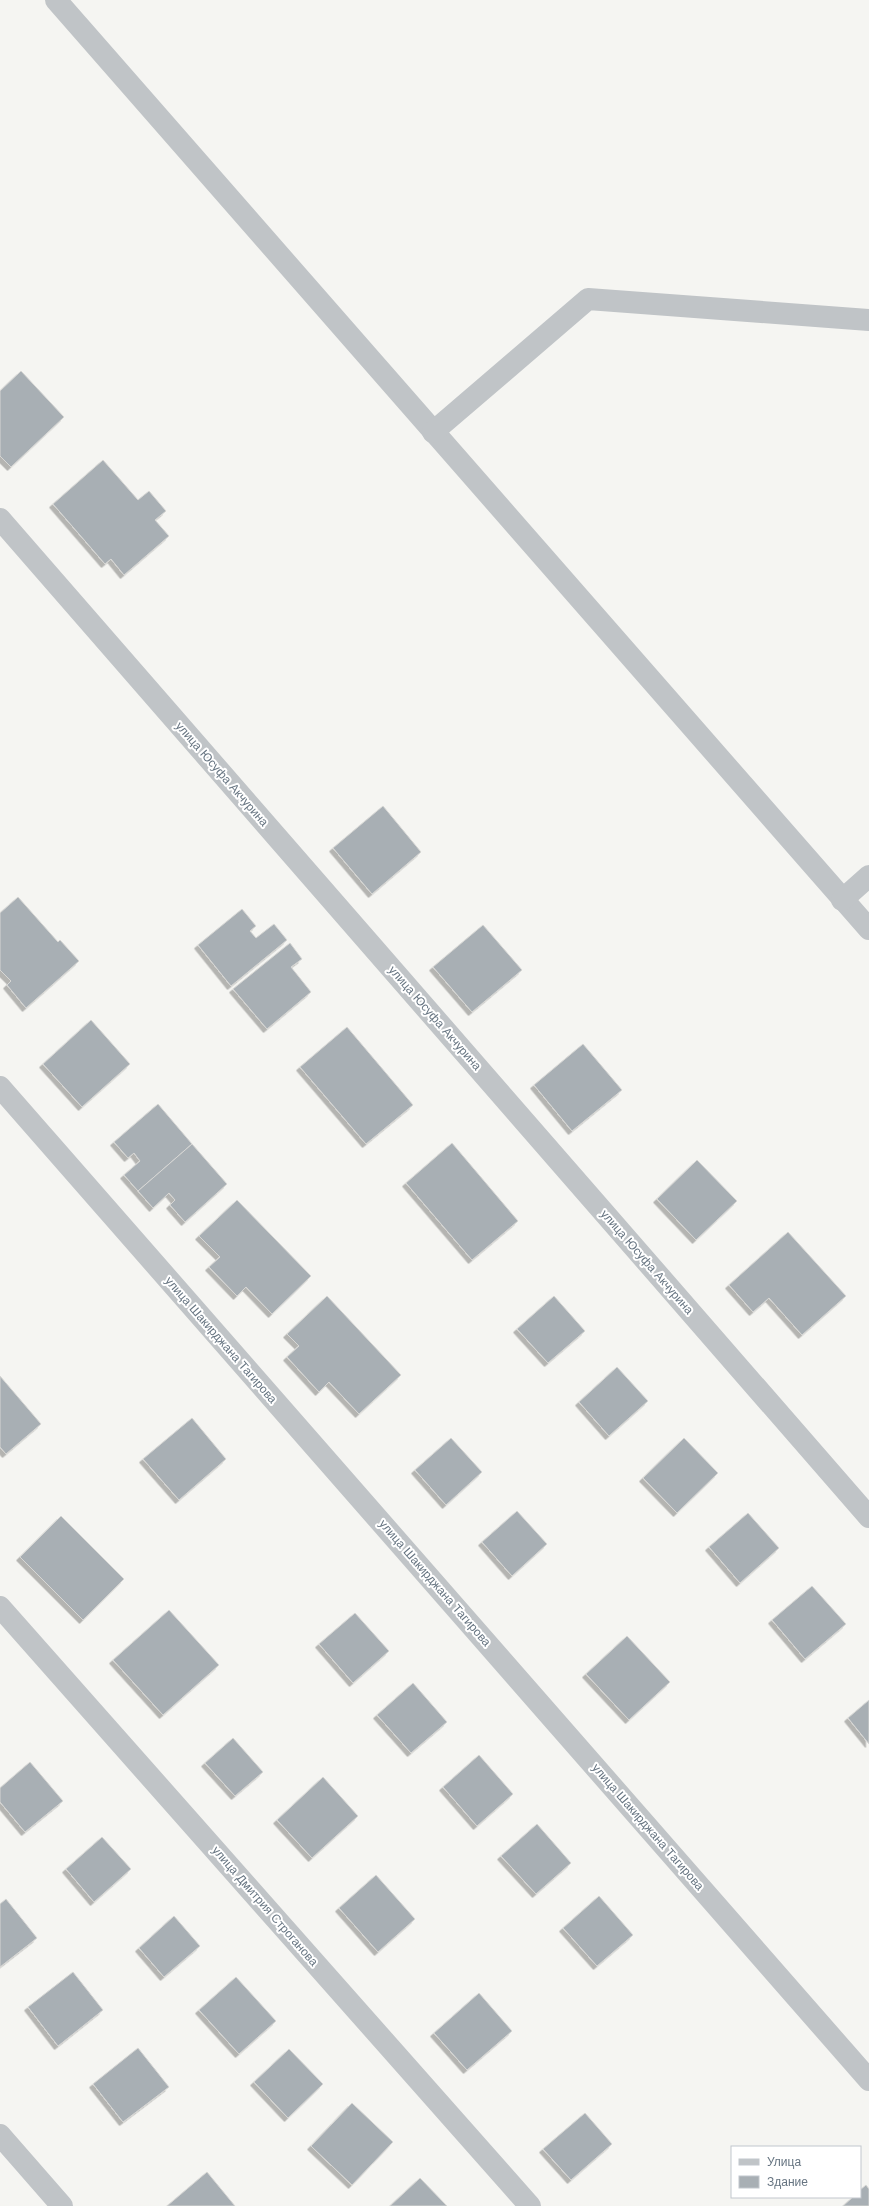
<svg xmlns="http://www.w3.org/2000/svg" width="869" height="2206" font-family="'Work Sans',sans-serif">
<defs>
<filter id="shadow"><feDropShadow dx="-3.5" dy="3.5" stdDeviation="0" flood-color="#0004"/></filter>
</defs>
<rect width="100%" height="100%" fill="#f5f5f2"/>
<!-- building -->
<g fill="#a8afb4" stroke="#d6d6d4" filter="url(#shadow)">
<path d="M21 371 64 417 11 467 0 456V391Z"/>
<path d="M103 460 138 500 149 491 166 511 155 520 169 536 124 575 111 559 105 564 53 504Z"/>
<path d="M383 806 421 852 372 894 333 848Z"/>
<path d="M18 897 58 942 60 940 79 961 26 1008 7 985 11 981 0 970V913Z"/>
<path d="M242 909 256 926 250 931 256 938 274 924 287 940 231 986 198 945Z"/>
<path d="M483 925 522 970 472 1012 433 967Z"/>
<path d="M290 943 302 959 291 967 311 992 267 1029 233 989Z"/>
<path d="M91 1020 130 1064 82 1107 43 1064Z"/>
<path d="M347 1027 413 1105 366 1144 300 1067Z"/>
<path d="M583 1044 622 1090 572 1131 534 1085Z"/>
<path d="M158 1104 192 1144 138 1191 124 1175 140 1161 134 1153 128 1158 114 1142Z"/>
<path d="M452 1143 518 1221 472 1260 406 1183Z"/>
<path d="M192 1144 227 1184 185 1222 170 1205 175 1200 169 1193 153 1208 138 1191Z"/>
<path d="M697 1160 737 1201 696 1240 657 1199Z"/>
<path d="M237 1200 311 1276 272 1314 246 1287 237 1296 209 1267 220 1257 199 1236Z"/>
<path d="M788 1232 846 1296 802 1335 769 1298 753 1312 729 1285Z"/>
<path d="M327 1296 401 1375 359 1414 329 1382 319 1392 287 1357 299 1346 287 1334Z"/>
<path d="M554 1296 585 1331 548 1363 517 1329Z"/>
<path d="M617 1367 648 1401 609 1436 579 1402Z"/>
<path d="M0 1376 41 1424 6 1454 0 1447Z"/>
<path d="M192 1418 226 1459 179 1500 143 1459Z"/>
<path d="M451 1438 482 1472 446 1505 415 1470Z"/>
<path d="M684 1438 718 1473 677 1513 643 1478Z"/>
<path d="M517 1511 547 1544 512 1576 482 1542Z"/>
<path d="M748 1513 779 1548 740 1583 709 1547Z"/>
<path d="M61 1516 124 1579 83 1620 20 1557Z"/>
<path d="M812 1586 846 1624 805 1659 772 1620Z"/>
<path d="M169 1610 219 1665 163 1715 113 1660Z"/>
<path d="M355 1613 389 1651 353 1683 319 1644Z"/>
<path d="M627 1636 670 1682 629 1720 586 1674Z"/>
<path d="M413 1683 447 1722 411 1753 377 1715Z"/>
<path d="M869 1700V1744L848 1718Z"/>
<path d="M233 1738 263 1772 235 1796 205 1763Z"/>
<path d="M479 1755 513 1794 477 1826 443 1787Z"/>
<path d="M30 1762 63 1801 25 1832 0 1802V1788Z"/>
<path d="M323 1777 358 1816 312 1858 277 1820Z"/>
<path d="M537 1824 571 1863 536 1894 501 1856Z"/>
<path d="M102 1837 131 1869 94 1902 66 1869Z"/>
<path d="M376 1875 415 1919 378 1952 339 1908Z"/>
<path d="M599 1896 633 1935 597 1966 563 1928Z"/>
<path d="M6 1899 37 1938 0 1967V1904Z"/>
<path d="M174 1916 200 1946 164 1977 139 1948Z"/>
<path d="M73 1972 103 2010 58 2046 28 2007Z"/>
<path d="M236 1977 276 2021 239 2054 199 2010Z"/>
<path d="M479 1993 512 2031 467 2070 434 2033Z"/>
<path d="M138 2048 169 2087 123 2122 93 2084Z"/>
<path d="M289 2049 323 2084 288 2118 254 2082Z"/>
<path d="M352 2103 393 2142 352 2185 311 2146Z"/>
<path d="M585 2113 612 2144 571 2180 543 2149Z"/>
<path d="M207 2172 235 2206H167Z"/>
<path d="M420 2178 447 2206H390Z"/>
<path d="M866 2185 869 2189V2206H843L853 2197H860V2190Z"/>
</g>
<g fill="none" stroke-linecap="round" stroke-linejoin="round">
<!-- minor -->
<g stroke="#c0c4c7" stroke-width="22">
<path d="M56 0 869 929"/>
<path d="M433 432 588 299 869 320"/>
<path d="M0 519 869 1517"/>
<path d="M842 900 869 876"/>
<path d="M0 1087 869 2080"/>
<path d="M0 1607 530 2206"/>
<path d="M0 2135 62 2206"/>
</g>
</g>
<g text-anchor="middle" stroke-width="4" stroke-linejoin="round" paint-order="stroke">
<!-- street labels -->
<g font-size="12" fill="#667481" stroke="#fff">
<text transform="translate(222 774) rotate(49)" y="4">улица Юсуфа Акчурина</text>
<text transform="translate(435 1018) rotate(49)" y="4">улица Юсуфа Акчурина</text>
<text transform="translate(647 1262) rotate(49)" y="4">улица Юсуфа Акчурина</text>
<text transform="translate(221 1340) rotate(49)" y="4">улица Шакирджана Тагирова</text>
<text transform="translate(435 1583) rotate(49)" y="4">улица Шакирджана Тагирова</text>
<text transform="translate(648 1827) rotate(49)" y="4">улица Шакирджана Тагирова</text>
<text transform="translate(265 1906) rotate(49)" y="4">улица Дмитрия Строганова</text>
</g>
</g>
<!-- legend -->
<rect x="731" y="2146" width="130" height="52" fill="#ffffff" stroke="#c2c7cd"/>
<rect x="739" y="2159" width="20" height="6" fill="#c0c4c7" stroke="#c2c7cd"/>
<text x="767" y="2166" font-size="12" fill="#667481">Улица</text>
<rect x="739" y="2176" width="20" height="12" fill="#a8afb4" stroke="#c2c7cd"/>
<text x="767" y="2186" font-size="12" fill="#667481">Здание</text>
</svg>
